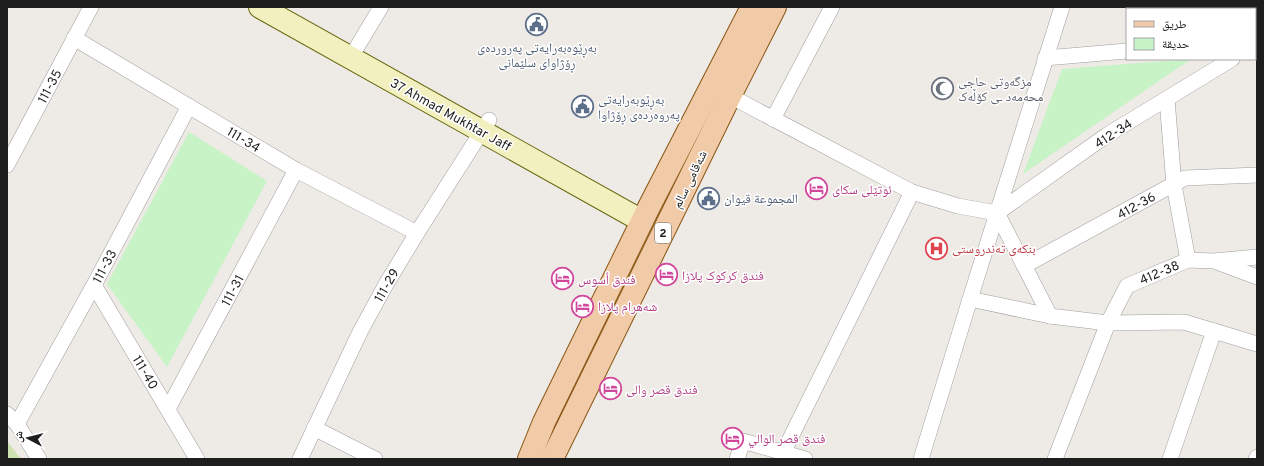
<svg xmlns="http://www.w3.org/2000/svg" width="1264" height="466" font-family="Overpass,'Noto Naskh Arabic',sans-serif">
<rect width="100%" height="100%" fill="#eeeae5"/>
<!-- grass -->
<path fill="#cee2b1" d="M7 441 21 459H7Z"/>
<!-- park -->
<g fill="#c8f3c7">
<path d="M1191 59 1023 174 1062 69Z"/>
<path d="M189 132 267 181 167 367 107 284Z"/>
</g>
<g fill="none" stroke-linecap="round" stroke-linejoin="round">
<defs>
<g id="street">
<path d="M74 38 296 170 417 233"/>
<path d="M1255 45 1257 44"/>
<path d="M357 47 381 7"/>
<path d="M1045 58 1127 51"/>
<path d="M730 96 912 192 958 206 997 213"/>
<path d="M1167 99 1174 185 1188 260"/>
<path d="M773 119 832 7"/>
<path d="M7 165 91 7"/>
<path d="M997 213 1107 135 1232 59"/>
<path d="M997 213 1050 316"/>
<path d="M1217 262 1257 277"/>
<path d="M1024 266 1185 178 1257 175"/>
<path d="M94 285 197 459"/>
<path d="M970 299 1050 316 1108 323 1184 322 1257 344"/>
<path d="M168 409 296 170"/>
<path d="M7 414 17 424 39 459"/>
<path d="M17 424 94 285 189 106"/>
<path d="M314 428 375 459"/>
<path d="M783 453 912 192"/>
<path d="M300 459 360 332 385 286 417 233 489 120"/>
<path d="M737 459 743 441 805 459"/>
<path d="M921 459 970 299 1062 7"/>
<path d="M1055 459 1108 323 1127 286 1188 260 1214 261 1257 257"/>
<path d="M1170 459 1214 331"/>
<path d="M1256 459 1257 457"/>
</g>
<path id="secondary" d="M260 7 642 221"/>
<g id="primary">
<path d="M529 459 544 422 648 209 752 7"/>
<path d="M552 459 730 96 775 7"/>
</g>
</defs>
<!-- street casing -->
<use href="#street" stroke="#9f9f9f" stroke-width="16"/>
<!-- secondary casing -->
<use href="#secondary" stroke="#686911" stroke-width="24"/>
<!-- primary casing -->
<use href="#primary" stroke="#851" stroke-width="24"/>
<!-- street -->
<use href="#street" stroke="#fff" stroke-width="15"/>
<!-- secondary -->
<use href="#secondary" stroke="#f2f0bf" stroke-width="22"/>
<!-- primary -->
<use href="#primary" stroke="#f1caa7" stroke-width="22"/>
</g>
<!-- icons -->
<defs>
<symbol id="civic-ring" viewBox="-11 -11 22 22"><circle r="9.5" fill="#fff" stroke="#5c6f8a" stroke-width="1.5"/><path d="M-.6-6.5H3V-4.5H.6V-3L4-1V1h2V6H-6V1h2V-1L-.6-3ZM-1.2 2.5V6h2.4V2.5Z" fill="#5c6f8a"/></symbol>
<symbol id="mosque-ring" viewBox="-11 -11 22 22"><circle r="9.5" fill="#fff" stroke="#6b7280" stroke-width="1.5"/><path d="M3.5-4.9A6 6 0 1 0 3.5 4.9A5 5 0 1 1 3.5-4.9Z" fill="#6b7280"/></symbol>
<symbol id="hotel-ring" viewBox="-11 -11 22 22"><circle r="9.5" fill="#fff" stroke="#d1479c" stroke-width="1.5"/><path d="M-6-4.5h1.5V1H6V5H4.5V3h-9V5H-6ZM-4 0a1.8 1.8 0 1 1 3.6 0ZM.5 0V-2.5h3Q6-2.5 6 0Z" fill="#d1479c"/></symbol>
<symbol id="hospital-ring" viewBox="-11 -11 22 22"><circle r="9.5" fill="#fff" stroke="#e0444e" stroke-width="1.5"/><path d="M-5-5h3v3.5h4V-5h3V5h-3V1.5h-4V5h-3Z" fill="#e0444e"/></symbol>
</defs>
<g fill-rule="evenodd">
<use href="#civic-ring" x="524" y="12" width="25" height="25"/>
<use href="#mosque-ring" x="930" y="76" width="25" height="25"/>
<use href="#civic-ring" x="570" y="94" width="25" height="25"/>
<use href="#hotel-ring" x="804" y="176" width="25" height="25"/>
<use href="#civic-ring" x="696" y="186" width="25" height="25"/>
<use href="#hospital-ring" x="924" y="236" width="25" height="25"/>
<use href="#hotel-ring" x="654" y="262" width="25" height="25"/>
<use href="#hotel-ring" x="550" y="266" width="25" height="25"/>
<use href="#hotel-ring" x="570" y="294" width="25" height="25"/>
<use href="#hotel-ring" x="598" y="376" width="25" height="25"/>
<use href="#hotel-ring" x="720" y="426" width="25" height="25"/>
</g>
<g text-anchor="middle" stroke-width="3" stroke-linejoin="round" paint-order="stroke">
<!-- shield labels -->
<rect fill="#fff" stroke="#626262" stroke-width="1" x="655" y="223" width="16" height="20" rx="3"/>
<g font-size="12" font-weight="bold" fill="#1e1e1e">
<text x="663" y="237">2</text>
</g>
<!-- service labels -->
<g font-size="13" fill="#4e5e75" stroke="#fff" text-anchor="start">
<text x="537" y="52" text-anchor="middle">بەڕێوەبەرایەتی پەروردەی<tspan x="537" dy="15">ڕۆژاوای سلێمانی</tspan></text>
<text x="598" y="104">بەڕێوبەرایەتی<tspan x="598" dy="15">پەروەردەی ڕۆژاوا</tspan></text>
<text x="724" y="203">المجموعة قیوان</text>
</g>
<!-- worship labels -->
<g font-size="13" fill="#5b616d" stroke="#fff" text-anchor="start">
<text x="958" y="86">مزگەوتی حاجی<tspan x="958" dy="15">محەمەد ـی کۆڵەک</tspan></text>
</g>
<!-- street labels -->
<g font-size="13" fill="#1e1e1e" stroke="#fff">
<text transform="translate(49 86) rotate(-62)" y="5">111-35</text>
<text transform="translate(451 114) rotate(29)" y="5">37 Ahmad Mukhtar Jaff</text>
<text transform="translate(1113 133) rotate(-33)" y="5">412-34</text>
<text transform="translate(244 139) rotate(31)" y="5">111-34</text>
<text transform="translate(689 179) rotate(-64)" y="5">شەقامی سالم</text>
<text transform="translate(1136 205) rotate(-29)" y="5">412-36</text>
<text transform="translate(104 266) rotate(-62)" y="5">111-33</text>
<text transform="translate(1159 272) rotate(-23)" y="5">412-38</text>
<text transform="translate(386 285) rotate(-60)" y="5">111-29</text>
<text transform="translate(232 290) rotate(-62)" y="5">111-31</text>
<text transform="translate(146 372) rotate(59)" y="5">111-40</text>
</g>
<!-- hotel labels -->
<g font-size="13" fill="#b23c85" stroke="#fff" text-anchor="start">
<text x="832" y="194">ئوتێلی سکای</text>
<text x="682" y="280">فندق کرکوک پلازا</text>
<text x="578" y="284">فندق أسوس</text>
<text x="598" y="311">شەهرام پلازا</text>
<text x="626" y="394">فندق قصر والی</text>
<text x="748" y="443">فندق قصر الوالي</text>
</g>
<!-- health labels -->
<g font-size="13" fill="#be3a42" stroke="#fff" text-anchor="start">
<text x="952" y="253">بنکەی تەندروستی</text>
</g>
</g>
<!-- border -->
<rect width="1264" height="466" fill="none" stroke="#1e1e1e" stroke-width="16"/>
<!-- legend -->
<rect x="1126" y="8" width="130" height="52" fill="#ffffff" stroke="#a5a5a5"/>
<rect x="1134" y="21" width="20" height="6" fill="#f1caa7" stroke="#a5a5a5"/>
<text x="1162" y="28" font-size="12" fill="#1e1e1e">طريق</text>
<rect x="1134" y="38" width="20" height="12" fill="#c8f3c7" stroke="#a5a5a5"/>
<text x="1162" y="48" font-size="12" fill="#1e1e1e">حديقة</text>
<!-- north arrow -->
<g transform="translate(28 438) rotate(277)" stroke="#ffffff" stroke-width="3" paint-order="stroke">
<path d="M0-3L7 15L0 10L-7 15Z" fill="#1e1e1e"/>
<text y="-6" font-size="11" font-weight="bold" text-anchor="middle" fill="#1e1e1e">ش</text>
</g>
</svg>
